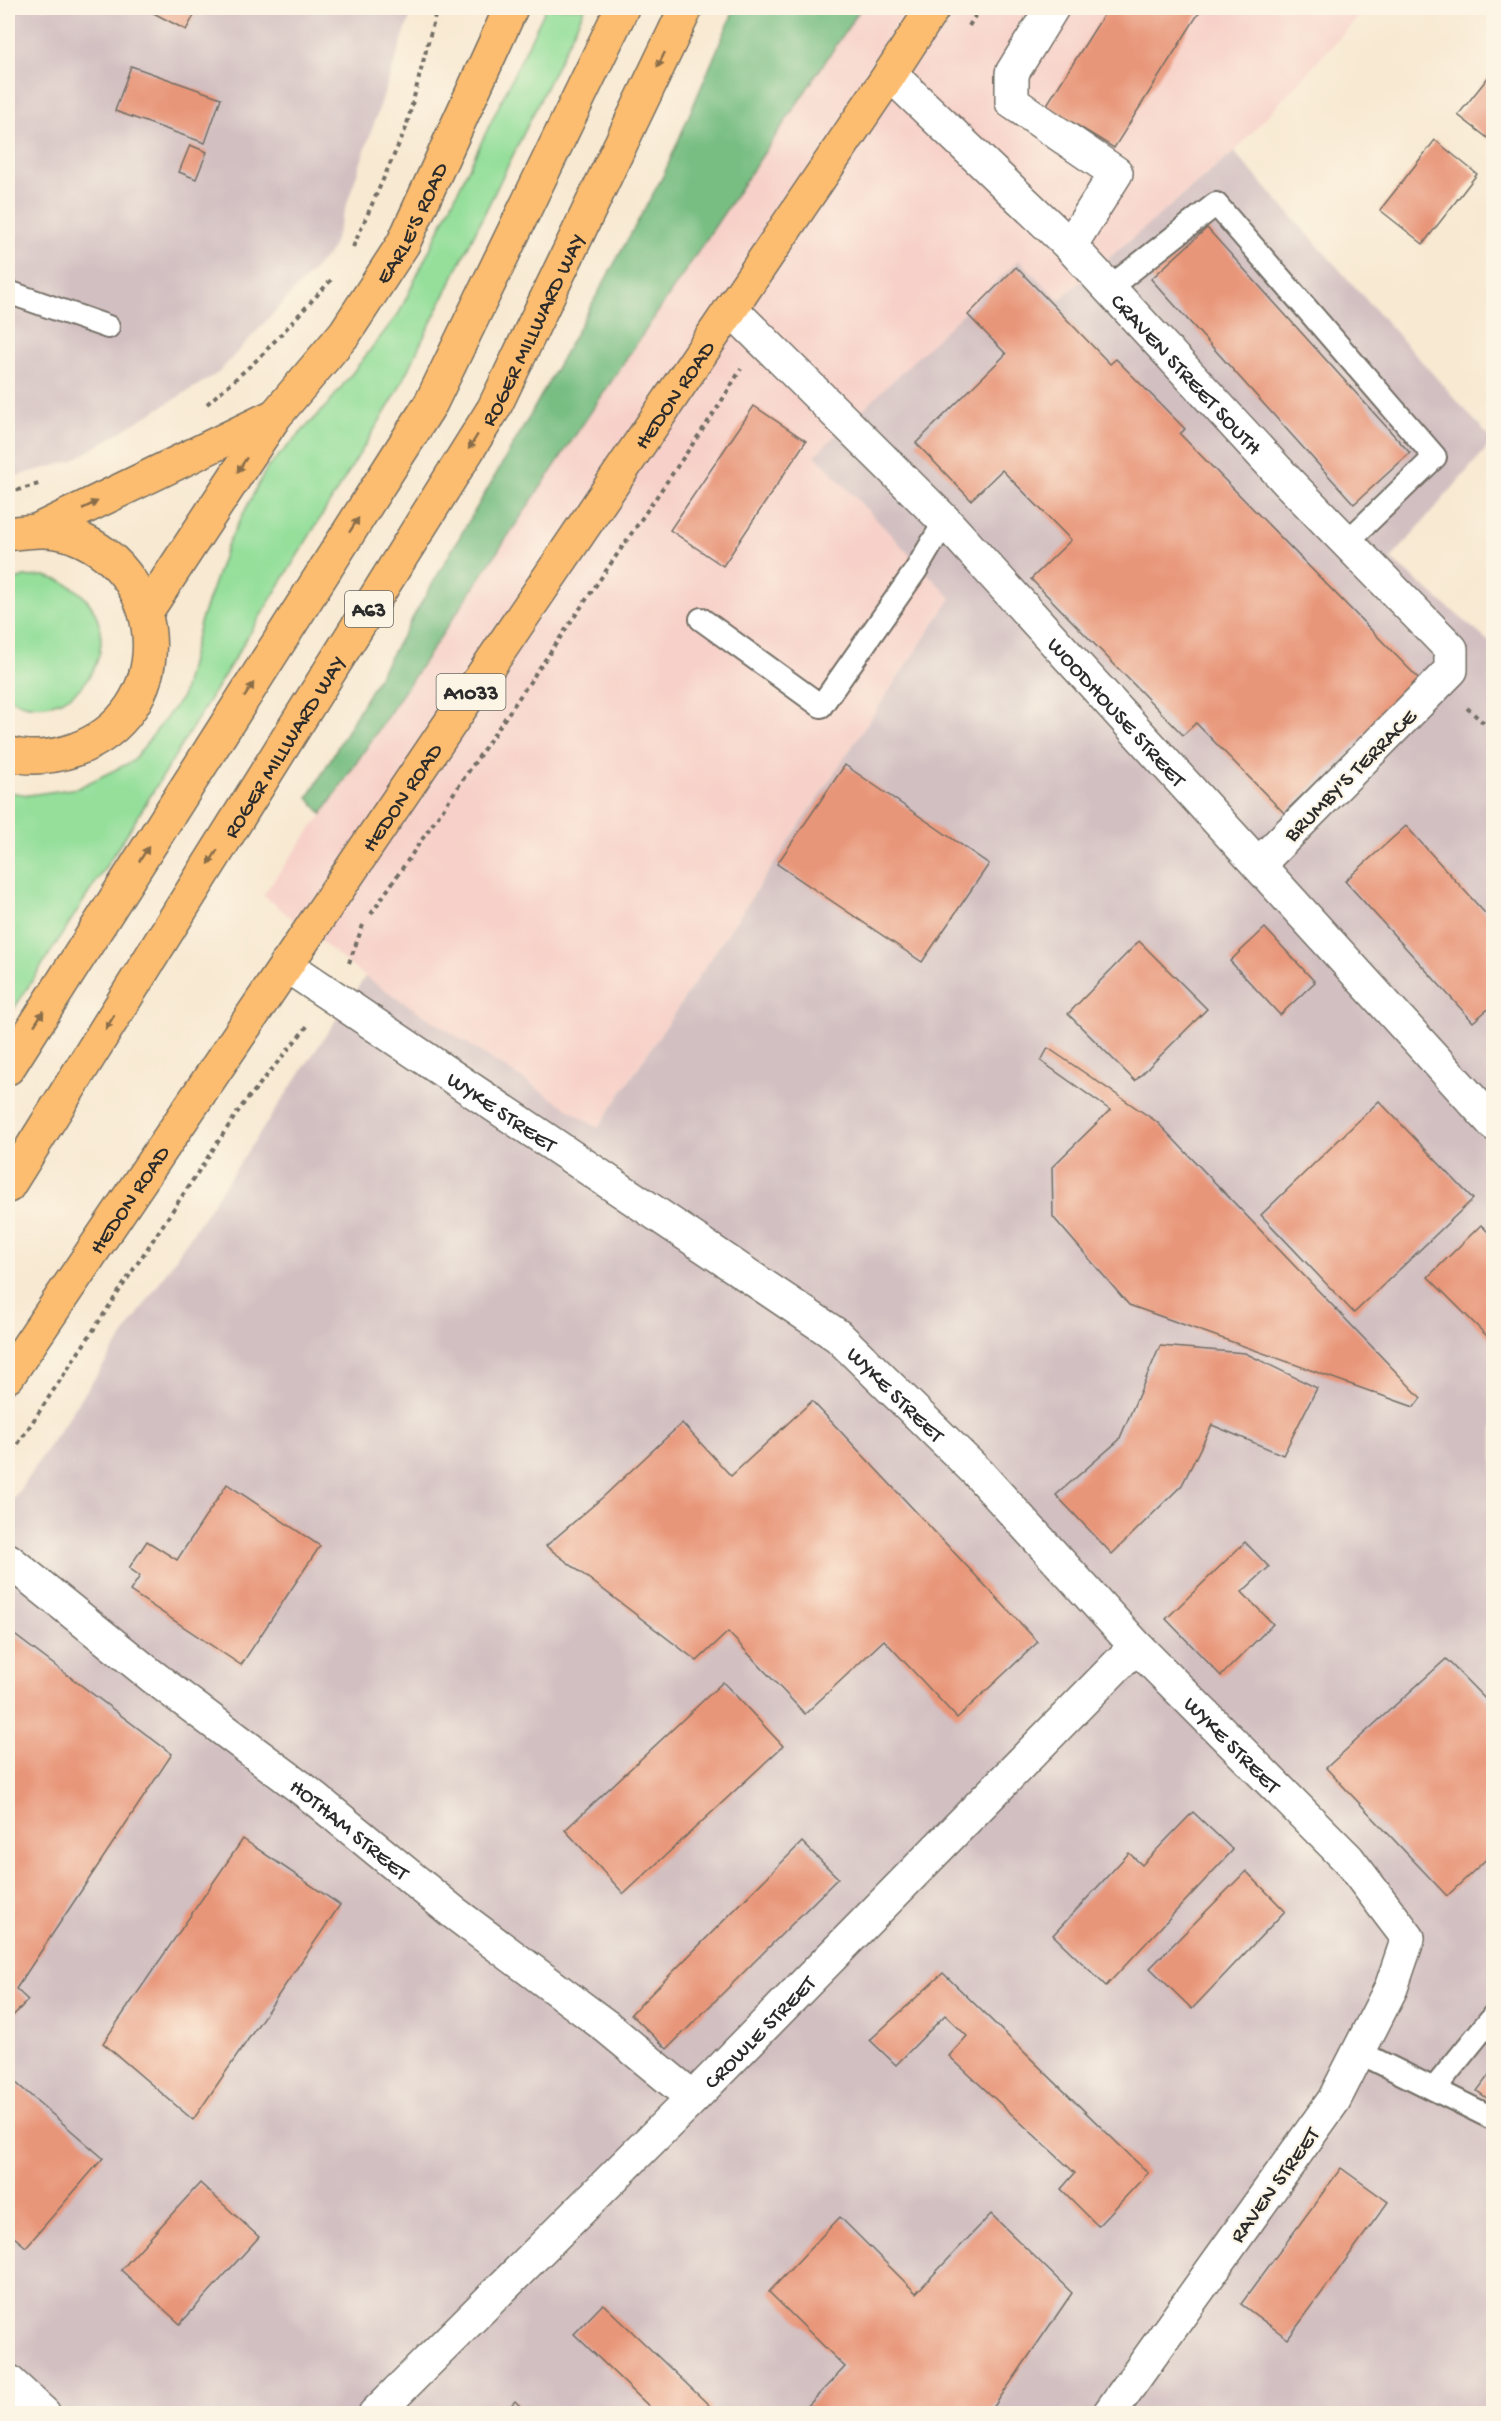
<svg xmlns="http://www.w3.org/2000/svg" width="1501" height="2421" font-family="'Gochi Hand',sans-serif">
<rect width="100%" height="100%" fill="#fcf5e5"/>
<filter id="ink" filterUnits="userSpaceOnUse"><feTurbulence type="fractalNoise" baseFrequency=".0167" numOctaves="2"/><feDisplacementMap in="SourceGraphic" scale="12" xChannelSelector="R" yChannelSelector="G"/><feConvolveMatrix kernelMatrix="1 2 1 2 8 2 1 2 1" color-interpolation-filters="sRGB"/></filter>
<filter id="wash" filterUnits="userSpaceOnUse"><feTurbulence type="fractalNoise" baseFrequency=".008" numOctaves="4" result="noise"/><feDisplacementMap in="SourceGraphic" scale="24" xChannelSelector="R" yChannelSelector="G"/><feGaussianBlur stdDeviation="1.35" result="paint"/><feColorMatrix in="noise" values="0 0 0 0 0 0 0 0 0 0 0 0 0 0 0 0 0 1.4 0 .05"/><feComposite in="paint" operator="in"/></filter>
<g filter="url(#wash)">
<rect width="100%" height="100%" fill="#f8e9d2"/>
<!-- built -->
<path fill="#f7d1c9" d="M861 8H1367L1234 152 1058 301 1019 261 816 455 951 598 597 1129 365 977 263 895 322 814Z"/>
<!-- industrial -->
<g fill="#d2bfc1">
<path d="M8 8H413L331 251 218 373 72 461 8 478Z"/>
<path d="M1234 152 1493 441 1391 559 1493 645V2413L8 2414V1507L365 977 598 1128 951 598 815 455 1019 260 1059 300Z"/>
</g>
<!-- green -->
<g fill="#95df9b" stroke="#608563" stroke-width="1.5">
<path d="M546 8H585L395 396 132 826 8 1018V792L29 795 78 788 133 761 182 697 200 623 228 543 267 468 329 403 399 313Z"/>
<path d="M45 576C52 579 61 580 67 584 140 625 83 735 8 698V583L24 577Z"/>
</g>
<!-- forest -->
<path fill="#78be83" stroke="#527457" stroke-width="1.5" d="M735 8H861L322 814 308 798 527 421 664 174Z"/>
<g id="blocks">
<!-- building -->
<g fill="#e89679">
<path d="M144 8H198L186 30Z"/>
<path d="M1108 8H1202L1114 148 1046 106Z"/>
<path d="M131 66 221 98 205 143 115 111Z"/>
<path d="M1494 70V143L1458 115Z"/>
<path d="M1435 140 1477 174 1423 244 1380 210Z"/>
<path d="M190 145 207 152 196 179 179 172Z"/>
<path d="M1207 228 1410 453 1354 504 1151 279Z"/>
<path d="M1016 267 1110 364 1116 359 1185 429 1180 434 1420 680 1284 813 1196 723 1183 735 1031 579 1071 540 1002 470 971 500 916 443 1006 354 968 315Z"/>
<path d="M754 406 806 441 723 566 670 530Z"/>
<path d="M845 765 989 864 922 962 777 864Z"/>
<path d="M1406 826 1494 923V1004L1473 1022 1345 881Z"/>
<path d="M1265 928 1315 982 1280 1015 1230 961Z"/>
<path d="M1139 941 1207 1009 1135 1081 1068 1014Z"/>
<path d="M1048 1048 1157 1122 1421 1398 1414 1407 1129 1305 1053 1217 1052 1167 1110 1110 1041 1061Z"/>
<path d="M1379 1101 1473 1199 1354 1313 1261 1215Z"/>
<path d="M1481 1225 1494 1238V1343L1428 1277Z"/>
<path d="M1160 1346 1245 1353 1317 1388 1283 1455 1212 1425 1182 1485 1112 1554 1056 1495 1119 1440Z"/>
<path d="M812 1401 1038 1642 957 1718 884 1640 805 1714 728 1632 697 1661 546 1546 603 1497 682 1423 731 1476Z"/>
<path d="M227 1484 320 1546 241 1665 130 1591 140 1576 129 1568 147 1541 177 1560Z"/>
<path d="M1245 1542 1269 1567 1242 1592 1273 1624 1221 1676 1166 1619Z"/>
<path d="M8 1630 172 1754 16 1989 28 2000 8 2021Z"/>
<path d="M1446 1659 1494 1708V1852L1447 1896 1326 1768Z"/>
<path d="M723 1682 783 1746 624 1894 565 1830Z"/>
<path d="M1193 1812 1233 1850 1106 1986 1053 1935 1129 1853 1142 1865Z"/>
<path d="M243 1839 340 1905 193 2120 103 2043Z"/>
<path d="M802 1842 838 1878 667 2049 631 2014Z"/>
<path d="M1246 1871 1285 1911 1192 2009 1150 1968Z"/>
<path d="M943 1973 1148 2173 1098 2226 1061 2189 1075 2173 949 2056 967 2036 945 2015 896 2065 870 2040Z"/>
<path d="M1494 2068V2103L1477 2091Z"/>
<path d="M8 2076 103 2158 26 2247 8 2232Z"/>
<path d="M1341 2168 1388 2202 1288 2339 1241 2304Z"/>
<path d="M200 2183 259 2237 180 2324 121 2270Z"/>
<path d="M991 2214 1072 2293 989 2414H800L845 2367 769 2292 840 2217 916 2293Z"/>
<path d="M603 2304 712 2408 707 2414H657L574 2334Z"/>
<path d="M515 2401 528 2414H503Z"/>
</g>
</g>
</g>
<g filter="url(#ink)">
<use href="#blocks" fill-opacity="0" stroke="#736e65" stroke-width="1.5"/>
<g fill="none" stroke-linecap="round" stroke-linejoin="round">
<defs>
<g id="service">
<path d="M1109 288 1216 204 1435 457 1347 542"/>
<path d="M8 292 108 327"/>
<path d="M701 619 821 706 916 570 945 521"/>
<path d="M1359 2052 1494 2119"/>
<path d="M1434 2089 1494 2015"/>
</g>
<g id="minor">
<path d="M1052 8 1012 73V102L1116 173 1070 246"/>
<path id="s1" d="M890 74 1070 246 1289 483 1451 649V670L1259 864"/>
<path id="s2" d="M731 309 945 521 1494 1124"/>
<path id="s3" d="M286 965 838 1336 978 1473 1136 1646 1348 1859 1408 1938 1391 1988 1334 2100 1109 2414"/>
<path id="s4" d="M8 1560 152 1676 308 1793 453 1912 607 2027 693 2098"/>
<path d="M8 2381 44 2414"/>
<path id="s5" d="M375 2414 693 2098 1136 1646"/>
</g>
<g id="trunk">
<path d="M38 530 274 416"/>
<path d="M8 534C29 531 54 528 75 537 173 576 176 714 74 750 53 757 29 760 8 753"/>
<path id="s6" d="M146 612 275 416 345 333 403 244 511 8"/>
<path d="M8 1068 431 403 622 8"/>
<path id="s7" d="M8 1186 494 408 686 8"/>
<path id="s8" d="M8 1376 890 74 933 8"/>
</g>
</defs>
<!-- service casing -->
<use href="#service" stroke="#736e65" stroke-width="26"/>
<!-- minor casing -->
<use href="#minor" stroke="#736e65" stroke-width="36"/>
<!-- trunk casing -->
<use href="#trunk" stroke="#736e65" stroke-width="36"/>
<!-- path -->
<g stroke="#736e65" stroke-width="4" stroke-dasharray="4.5 4.5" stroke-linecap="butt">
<path d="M969 26 980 8"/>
<path d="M353 247 406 128 437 8"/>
<path d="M207 404 259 358 333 278"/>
<path d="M8 493 42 483"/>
<path d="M1467 708 1494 732"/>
<path d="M371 914 718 407 741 369"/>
<path d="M349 963 363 925"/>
<path d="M8 1459 241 1107 309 1024"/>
</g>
<!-- service -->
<use href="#service" stroke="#fff" stroke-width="22"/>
<!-- minor -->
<use href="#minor" stroke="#fff" stroke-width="33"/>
<!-- trunk -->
<use href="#trunk" stroke="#fcbd6f" stroke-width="33"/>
</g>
<!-- one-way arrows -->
<defs><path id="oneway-solid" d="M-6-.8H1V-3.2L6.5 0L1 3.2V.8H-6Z" transform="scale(1.5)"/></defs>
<g fill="#896d4a">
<use href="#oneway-solid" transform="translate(661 60) rotate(116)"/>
<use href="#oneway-solid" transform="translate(473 442) rotate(122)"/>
<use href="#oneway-solid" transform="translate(242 465) rotate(123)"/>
<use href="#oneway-solid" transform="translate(90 505) rotate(-26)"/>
<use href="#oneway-solid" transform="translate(354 525) rotate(-57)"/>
<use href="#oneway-solid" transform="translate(249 690) rotate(-57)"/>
<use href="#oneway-solid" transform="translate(144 854) rotate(-57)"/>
<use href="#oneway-solid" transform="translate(213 857) rotate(122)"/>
<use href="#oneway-solid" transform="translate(39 1018) rotate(-57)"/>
<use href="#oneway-solid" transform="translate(110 1022) rotate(122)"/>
</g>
</g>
<g text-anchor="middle" stroke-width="4.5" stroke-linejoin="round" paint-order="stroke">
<!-- shield labels -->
<g fill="#fcf5e5" stroke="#6a6863" stroke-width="1.5">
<rect x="345" y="591" width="48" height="36" rx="4.5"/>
<rect x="436.5" y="674" width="69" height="36" rx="4.5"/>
</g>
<g font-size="21" font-weight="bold" fill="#2b2b2b">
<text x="369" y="616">A63</text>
<text x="471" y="699">A1033</text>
</g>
<!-- street labels -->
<g font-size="22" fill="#2b2b2b" stroke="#fcf5e5">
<text dy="8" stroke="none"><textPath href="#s6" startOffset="472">EARLE'S ROAD</textPath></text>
<text dy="8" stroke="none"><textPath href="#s7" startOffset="1005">ROGER MILLWARD WAY</textPath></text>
<text dy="8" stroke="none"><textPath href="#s1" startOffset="422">CRAVEN STREET SOUTH</textPath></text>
<text dy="8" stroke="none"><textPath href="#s8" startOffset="1186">HEDON ROAD</textPath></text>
<text dy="8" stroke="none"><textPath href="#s2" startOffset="558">WOODHOUSE STREET</textPath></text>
<text dy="8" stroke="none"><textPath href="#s7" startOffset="519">ROGER MILLWARD WAY</textPath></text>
<text transform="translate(1349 774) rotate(-45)" y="8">BRUMBY'S TERRACE</text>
<text dy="8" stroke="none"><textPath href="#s8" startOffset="700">HEDON ROAD</textPath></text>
<text dy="8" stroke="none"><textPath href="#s3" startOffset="261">WYKE STREET</textPath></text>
<text dy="8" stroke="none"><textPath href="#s8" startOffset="214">HEDON ROAD</textPath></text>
<text dy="8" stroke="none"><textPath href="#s3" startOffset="747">WYKE STREET</textPath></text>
<text dy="8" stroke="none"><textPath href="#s3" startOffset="1233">WYKE STREET</textPath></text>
<text dy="8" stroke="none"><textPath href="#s4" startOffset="435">HOTHAM STREET</textPath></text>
<text dy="8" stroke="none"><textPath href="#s5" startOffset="542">CROWLE STREET</textPath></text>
<text transform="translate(1273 2184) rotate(-54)" y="8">RAVEN STREET</text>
</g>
</g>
<!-- margin -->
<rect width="1501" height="2421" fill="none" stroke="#fcf5e5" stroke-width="30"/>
</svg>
